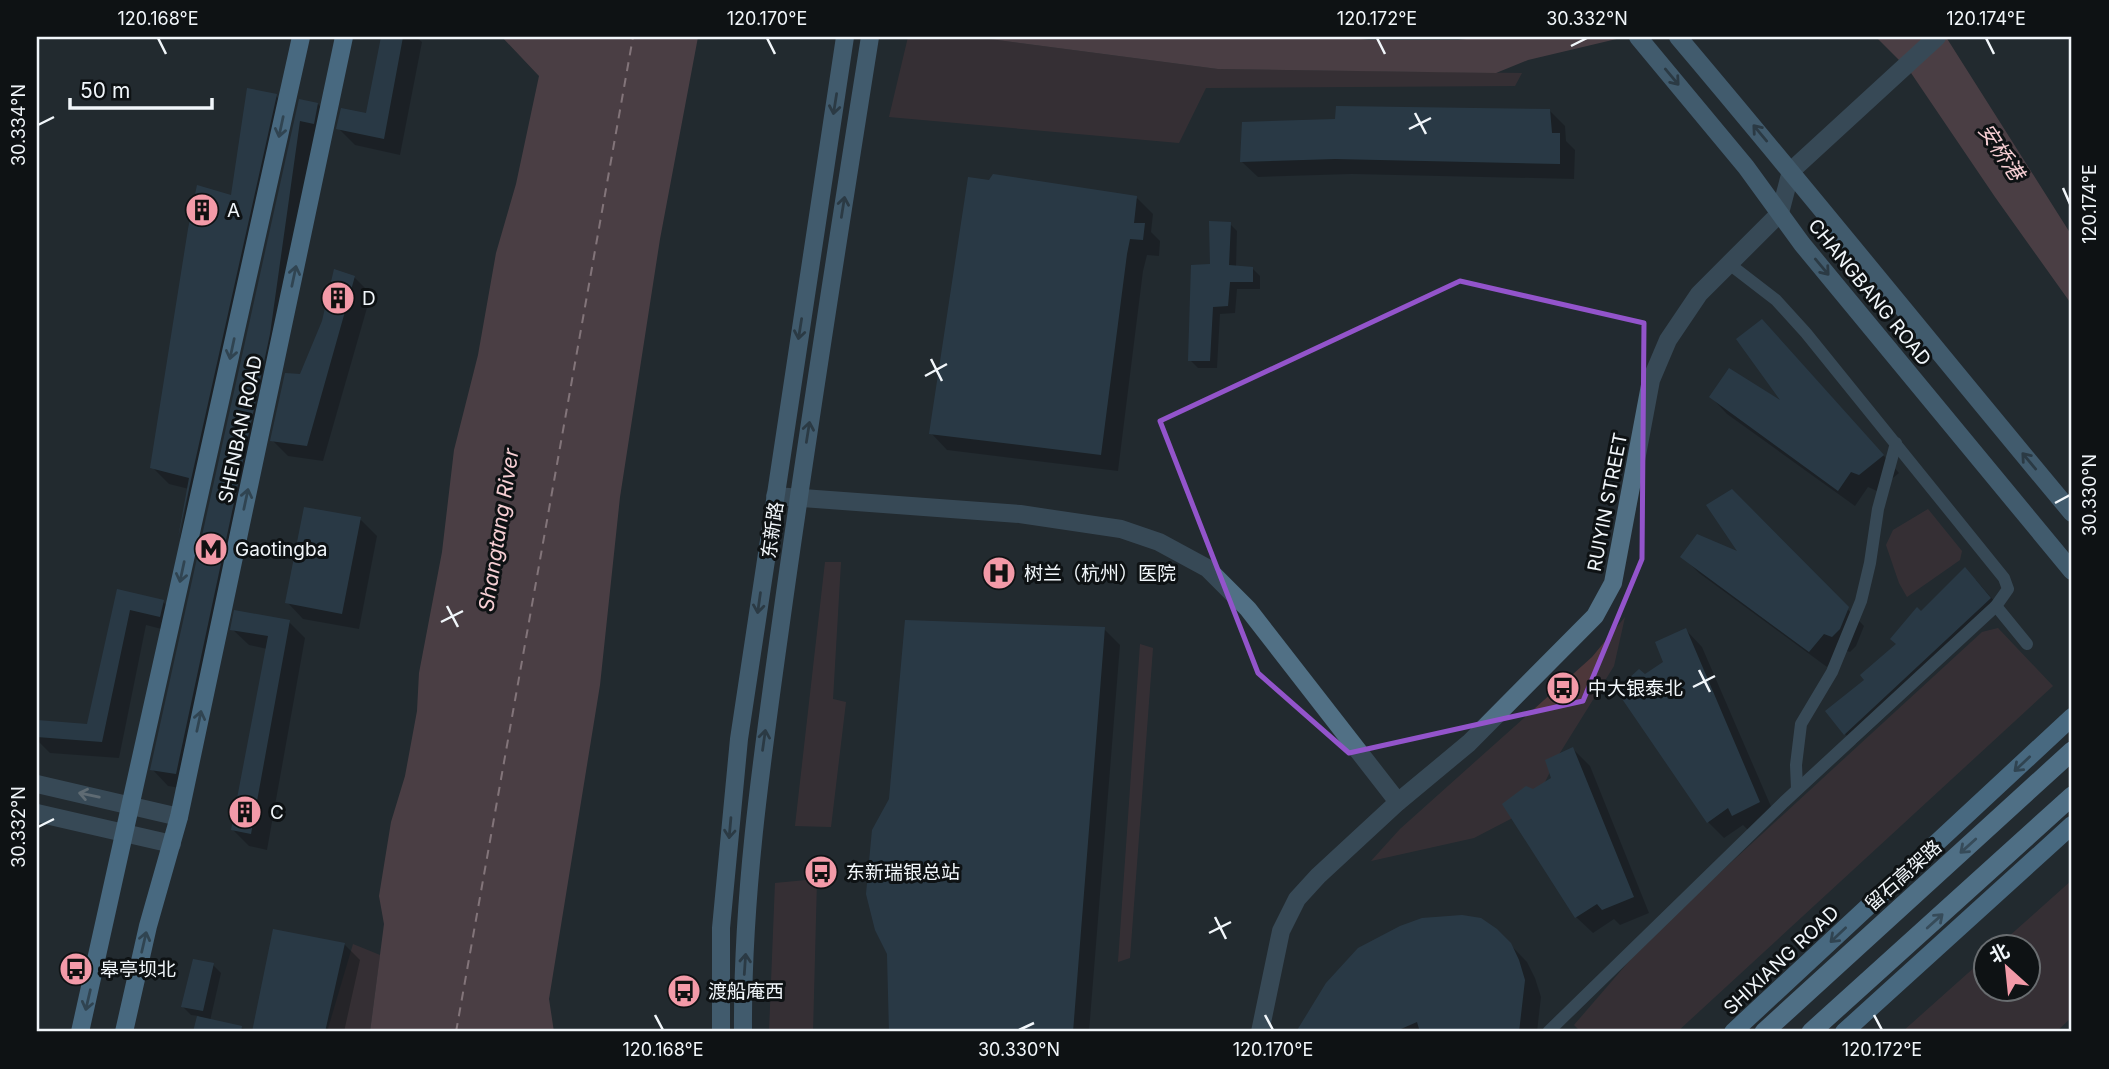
<svg xmlns="http://www.w3.org/2000/svg" width="2109" height="1069" font-family="Inter,'Noto Sans SC',sans-serif">
<rect width="100%" height="100%" fill="#222a30"/>
<!-- green -->
<g fill="#4d373a">
<path d="M908 37H975L1218 69 1522 73 1515 86 1206 88 1179 143 889 117Z"/>
<path d="M1928 509 1962 551 1960 560 1907 597 1899 583 1886 545 1893 530Z"/>
<path d="M825 562H841L833 699 846 702 831 827 795 826Z"/>
<path d="M1625 617 1614 666 1558 756 1532 808 1474 838 1371 861 1400 829 1592 657Z"/>
<path d="M1998 628 2053 686 1677 1032H1581L1574 1025 1650 937 1982 632Z"/>
<path d="M1140 644 1153 648 1130 958 1118 962Z"/>
<path d="M817 879 813 1032H769L775 883Z"/>
<path d="M2072 880V1017L2056 1032H1902L1986 957V988H2028V946H1998Z"/>
<path d="M353 944 380 955 370 1032H327Z"/>
</g>
<!-- water -->
<g fill="#7b585d">
<path d="M502 37H698L660 239 620 497 600 685 549 999 554 1032H370L384 924 379 896 391 822 405 776 417 711 419 673 442 552 454 450 478 355 496 253 516 184 539 76Z"/>
<path d="M975 37H1344L1369 40H1458L1483 37H1625L1528 60 1496 73 1218 69Z"/>
<path d="M1876 37H1946L2072 236V305L1995 197 1909 70Z"/>
</g>
<!-- shadow -->
<g fill="#0007">
<path d="M382 37H416L422 42 400 155 355 145 338 128 368 115Z"/>
<path d="M276 96 292 112 195 552 180 538 189 489 169 484 152 467Z"/>
<path d="M300 101 318 104 334 121 193 790 168 786 152 769Z"/>
<path d="M1549 110 1565 126 1566 141 1575 150 1574 179 1352 174 1258 177 1242 162Z"/>
<path d="M1137 198 1153 214 1151 232 1160 241 1159 256 1147 255 1143 271 1118 471 947 450 931 433Z"/>
<path d="M1230 224 1237 231 1236 267 1252 268 1260 276V289H1237L1235 313 1220 314 1217 368H1198L1190 360 1212 265Z"/>
<path d="M354 277 371 294 323 461 288 456 272 440 301 376Z"/>
<path d="M1779 338 1899 473 1877 491 1868 487 1855 506 1727 414 1711 397 1786 406Z"/>
<path d="M1732 491 1864 626 1856 646 1850 652 1841 649 1827 667 1699 573 1683 557 1742 556Z"/>
<path d="M360 519 377 536 359 629 303 619 287 602Z"/>
<path d="M1976 580 2001 609 1856 744 1845 734 1867 680 1898 644 1921 613Z"/>
<path d="M118 591 163 602 180 618 177 633 146 625 119 758 50 753 37 740V722L88 726Z"/>
<path d="M289 622 305 638 267 850 249 846 233 830 267 649 249 645 232 629Z"/>
<path d="M1104 629 1120 645 1089 1032H891L889 954Z"/>
<path d="M1686 630 1702 647 1776 818 1750 832 1743 825 1724 838 1708 822 1645 676 1666 663Z"/>
<path d="M1573 749 1590 766 1649 913 1620 925 1614 919 1593 933 1576 917 1533 791 1553 779Z"/>
<path d="M1496 930 1527 962 1535 978 1541 997 1537 1032H1298L1308 1013Z"/>
<path d="M344 944 360 960 344 1032H195L199 1016 191 1015 183 1007 213 965 221 973 210 1021 254 1031Z"/>
</g>
<g fill="none" stroke-linecap="round" stroke-linejoin="round">
<!-- ferry -->
<path stroke="#f7cfd4" stroke-width="2" stroke-dasharray="9 7" stroke-linecap="butt" d="M456 1032 633 37"/>
</g>
<!-- building -->
<g fill="#314d61">
<path d="M381 37H403L384 139 336 129 341 108 366 113Z"/>
<path d="M247 88 277 94 178 538 189 478 150 468 188 229 197 185 231 195Z"/>
<path d="M299 99 318 103 314 124 300 121 270 334 176 774 150 770Z"/>
<path d="M1336 106 1550 109 1552 133H1560V164L1335 159 1240 162 1242 122 1335 119Z"/>
<path d="M993 174 1137 196 1134 223H1145L1143 240 1130 239 1127 254 1101 455 929 434 968 177 989 180Z"/>
<path d="M1209 221 1231 222 1229 265 1253 267V282H1230L1228 306 1213 307 1210 361H1188L1191 265 1210 264Z"/>
<path d="M334 269 355 276 307 446 270 441 285 373 300 374 322 321Z"/>
<path d="M1762 319 1884 455 1859 475 1851 472 1838 491 1709 397 1729 368 1780 400 1736 339Z"/>
<path d="M1732 489 1849 607 1840 629 1832 637 1824 634 1809 652 1680 557 1697 534 1737 551 1706 505Z"/>
<path d="M304 507 361 517 342 614 285 603Z"/>
<path d="M1965 567 1991 598 1844 735 1825 711 1864 680 1860 675 1896 644 1890 639 1917 607 1921 611Z"/>
<path d="M117 589 164 600 160 617 130 610 102 742 37 737V720L87 724Z"/>
<path d="M234 610 290 620 251 834 231 830 268 636 230 630Z"/>
<path d="M905 620 1105 627 1073 1032H889L887 954 875 930 866 894 872 830 889 799Z"/>
<path d="M1686 628 1760 802 1732 816 1728 808 1707 823 1616 690 1639 669 1645 674 1663 662 1655 642Z"/>
<path d="M1573 747 1634 897 1602 910 1597 904 1575 918 1502 804 1526 786 1533 789 1551 778 1545 760Z"/>
<path d="M1462 915 1481 918 1497 929 1511 943 1519 960 1525 980 1519 1032H1420L1417 1022 1394 1032H1296L1326 983 1358 948 1400 926 1422 918Z"/>
<path d="M273 929 345 943 325 1032H252Z"/>
<path d="M193 959 214 963 203 1011 181 1007Z"/>
<path d="M197 1016 242 1026 241 1032H193Z"/>
</g>
<g fill="none" stroke-linecap="round" stroke-linejoin="round">
<!-- pedestrian -->
<g stroke="#517085" stroke-width="12">
<path d="M1996 606 2027 644"/>
<path d="M1797 789 1796 765 1801 724 1832 672 1861 601 1870 563 1878 509 1896 443"/>
<path d="M1548 1032 1784 802 1996 606 2008 589 2004 578 1806 333 1776 300 1728 263"/>
</g>
<!-- minor -->
<g stroke="#517085" stroke-width="18">
<path d="M775 496 1020 514 1121 529 1159 542 1207 568 1248 609 1398 802"/>
<path d="M1260 1032 1281 931 1297 899 1318 876 1398 802 1469 743 1595 616 1613 583 1651 380 1668 340 1699 294 1780 213 1791 171 1937 37"/>
</g>
<!-- tertiary -->
<g stroke="#517085" stroke-width="18">
<path d="M37 784 179 817"/>
<path d="M37 813 172 844"/>
</g>
<!-- secondary -->
<g stroke="#6697b9" stroke-width="18">
<path d="M1638 37 1746 167 1802 244 2072 571"/>
<path d="M1678 37C1811 194 1940 355 2072 513"/>
<path d="M721 1032V928L739 739 845 37"/>
<path d="M743 1032C742 895 762 758 781 622 808 427 839 232 870 37"/>
</g>
<!-- primary -->
<g stroke="#76b6e2" stroke-width="18">
<path d="M80 1032 301 37"/>
<path d="M124 1032 148 926 179 817 344 37"/>
<path d="M1733 1032 2072 717"/>
<path d="M1844 1032 2072 825"/>
</g>
<!-- trunk -->
<g stroke="#85c3ee" stroke-width="19">
<path d="M1764 1032 2072 751"/>
<path d="M1811 1032 2072 796"/>
</g>
</g>
<!-- one-way arrows -->
<defs><path id="oneway-shaft" d="M-6 0H5M1.5-3L5.5 0L1.5 3" fill="none" stroke-width="1.6" stroke-linecap="round" stroke-linejoin="round" transform="scale(1.75)"/></defs>
<g stroke="#364e5e">
<use href="#oneway-shaft" transform="translate(1672 77) rotate(50)"/>
<use href="#oneway-shaft" transform="translate(835 104) rotate(99)"/>
<use href="#oneway-shaft" transform="translate(1760 133) rotate(-130)"/>
<use href="#oneway-shaft" transform="translate(843 207) rotate(-81)"/>
<use href="#oneway-shaft" transform="translate(1822 267) rotate(50)"/>
<use href="#oneway-shaft" transform="translate(800 329) rotate(99)"/>
<use href="#oneway-shaft" transform="translate(808 432) rotate(-81)"/>
<use href="#oneway-shaft" transform="translate(2029 461) rotate(-130)"/>
<use href="#oneway-shaft" transform="translate(759 603) rotate(98)"/>
<use href="#oneway-shaft" transform="translate(764 740) rotate(-82)"/>
<use href="#oneway-shaft" transform="translate(730 828) rotate(95)"/>
<use href="#oneway-shaft" transform="translate(745 964) rotate(-86)"/>
</g>
<g stroke="#42647b">
<use href="#oneway-shaft" transform="translate(281 127) rotate(102)"/>
<use href="#oneway-shaft" transform="translate(294 276) rotate(-78)"/>
<use href="#oneway-shaft" transform="translate(232 349) rotate(102)"/>
<use href="#oneway-shaft" transform="translate(246 499) rotate(-78)"/>
<use href="#oneway-shaft" transform="translate(182 572) rotate(102)"/>
<use href="#oneway-shaft" transform="translate(199 721) rotate(-78)"/>
<use href="#oneway-shaft" transform="translate(2022 764) rotate(137)"/>
<use href="#oneway-shaft" transform="translate(1838 935) rotate(137)"/>
<use href="#oneway-shaft" transform="translate(144 942) rotate(-77)"/>
<use href="#oneway-shaft" transform="translate(88 1000) rotate(103)"/>
</g>
<use stroke="#a9bac5" href="#oneway-shaft" transform="translate(89 795) rotate(-168)"/>
<g stroke="#4f738c">
<use href="#oneway-shaft" transform="translate(1968 846) rotate(138)"/>
<use href="#oneway-shaft" transform="translate(1935 921) rotate(-42)"/>
</g>
<!-- marked area -->
<path d="M0 0H2109V1069H0ZM1460 281 1644 323 1642 559 1583 701 1349 753 1258 673 1160 421Z" fill="#222a30" fill-opacity=".55" fill-rule="evenodd"/>
<path fill="none" stroke="#9354cb" stroke-width="5" stroke-linejoin="round" d="M1460 281 1644 323 1642 559 1583 701 1349 753 1258 673 1160 421Z"/>
<!-- ticks -->
<path fill="none" stroke="#f1f6fa" stroke-width="2.5" d="M158 38 166 54M767 38 775 54M1377 38 1385 54M1986 38 1994 54M1571 46 1587 38M1415 113 1426 134M38 125 54 117M1409 129 1431 118M2063 188 2070 204M931 359 942 381M925 376 947 364M2055 503 2070 495M447 606 458 627M441 622 463 611M1699 670 1710 692M1693 687 1715 676M38 827 54 819M1215 917 1226 939M1209 933 1231 922M655 1015 663 1030M1265 1015 1273 1030M1874 1015 1882 1030M1019 1030 1034 1023"/>
<!-- icons -->
<defs>
<symbol id="building-disc" viewBox="-11 -11 22 22"><circle r="9.5" fill="#f39aa8" stroke="#0e1214"/><path d="M-4-6H4V6H1V3H-1V6H-4ZM-2.5-4.3h1.7v1.8h-1.7ZM.8-4.3h1.7v1.8H.8ZM-2.5-1h1.7V.8h-1.7ZM.8-1h1.7V.8H.8Z" fill="#111"/></symbol>
<symbol id="metro-disc" viewBox="-11 -11 22 22"><circle r="9.5" fill="#f39aa8" stroke="#0e1214"/><path d="M-5.5 5V-5H-3L0 0L3-5H5.5V5H3V-.5L0 4L-3-.5V5Z" fill="#111"/></symbol>
<symbol id="hospital-disc" viewBox="-11 -11 22 22"><circle r="9.5" fill="#f39aa8" stroke="#0e1214"/><path d="M-5-5h3v3.5h4V-5h3V5h-3V1.5h-4V5h-3Z" fill="#111"/></symbol>
<symbol id="bus-disc" viewBox="-11 -11 22 22"><circle r="9.5" fill="#f39aa8" stroke="#0e1214"/><path d="M-5-6H5V4H4V6H2V4H-2V6H-4V4H-5ZM-3.5-4V0h7V-4ZM-3.5 1.2v1.5H-2V1.2ZM2 1.2v1.5H3.5V1.2Z" fill="#111"/></symbol>
</defs>
<g fill-rule="evenodd">
<use href="#building-disc" x="183" y="191" width="38" height="38"/>
<use href="#building-disc" x="319" y="279" width="38" height="38"/>
<use href="#metro-disc" x="192" y="530" width="38" height="38"/>
<use href="#hospital-disc" x="980" y="554" width="38" height="38"/>
<use href="#bus-disc" x="1544" y="669" width="38" height="38"/>
<use href="#building-disc" x="226" y="793" width="38" height="38"/>
<use href="#bus-disc" x="802" y="853" width="38" height="38"/>
<use href="#bus-disc" x="57" y="950" width="38" height="38"/>
<use href="#bus-disc" x="665" y="972" width="38" height="38"/>
</g>
<g text-anchor="middle" stroke-width="6" stroke-linejoin="round" paint-order="stroke">
<!-- poi labels -->
<g font-size="19" fill="#f1f6fa" stroke="#0e1214" text-anchor="start">
<text x="227" y="217">A</text>
<text x="362" y="305">D</text>
<text x="235" y="556">Gaotingba</text>
<text x="1024" y="580">树兰（杭州）医院</text>
<text x="1588" y="695">中大银泰北</text>
<text x="270" y="819">C</text>
<text x="846" y="879">东新瑞银总站</text>
<text x="100" y="976">皋亭坝北</text>
<text x="708" y="998">渡船庵西</text>
</g>
<!-- street labels -->
<g font-size="19" fill="#f1f6fa" stroke="#0e1214">
<text transform="translate(1870 292) rotate(51)" y="7">CHANGBANG ROAD</text>
<text transform="translate(240 429) rotate(-78)" y="7">SHENBAN ROAD</text>
<text transform="translate(1607 502) rotate(-79)" y="7">RUIYIN STREET</text>
<text transform="translate(772 530) rotate(-82)" y="7">东新路</text>
<text transform="translate(1903 875) rotate(-42)" y="7">留石高架路</text>
<text transform="translate(1781 960) rotate(-43)" y="7">SHIXIANG ROAD</text>
</g>
<!-- water labels -->
<g font-size="21" font-style="italic" fill="#f7cfd4" stroke="#0e1214">
<text transform="translate(2001 152) rotate(56)" y="7">安桥港</text>
<text transform="translate(499 530) rotate(-81)" y="7">Shangtang River</text>
</g>
</g>
<!-- border -->
<rect width="2109" height="1069" fill="none" stroke="#0e1214" stroke-width="77"/>
<!-- north arrow -->
<g transform="translate(2007 968) rotate(333)"><circle r="33" fill="#0e1214" stroke="#696d70" stroke-width="2"/>
<path d="M0-5L12 26L0 18L-12 26Z" fill="#f39aa8"/>
<text y="-10" font-size="19" font-weight="bold" text-anchor="middle" fill="#f1f6fa">北</text>
</g>
<!-- scale -->
<path d="M70 98v10h142v-10" fill="none" stroke="#f1f6fa" stroke-width="3.5"/>
<text x="80" y="98" font-size="21" fill="#f1f6fa" stroke="#0e1214" stroke-width="5" paint-order="stroke">50 m</text>
<rect x="38" y="38" width="2032" height="992" fill="none" stroke="#f1f6fa" stroke-width="2.5"/>
<g font-size="18" text-anchor="middle" fill="#f1f6fa">
<text x="158" y="25">120.168°E</text>
<text x="767" y="25">120.170°E</text>
<text x="1377" y="25">120.172°E</text>
<text x="1587" y="25">30.332°N</text>
<text x="1986" y="25">120.174°E</text>
<text transform="translate(19 125) rotate(-90)" y="6">30.334°N</text>
<text transform="translate(2090 204) rotate(-90)" y="6">120.174°E</text>
<text transform="translate(2090 495) rotate(-90)" y="6">30.330°N</text>
<text transform="translate(19 827) rotate(-90)" y="6">30.332°N</text>
<text x="663" y="1056">120.168°E</text>
<text x="1019" y="1056">30.330°N</text>
<text x="1273" y="1056">120.170°E</text>
<text x="1882" y="1056">120.172°E</text>
</g>
</svg>
